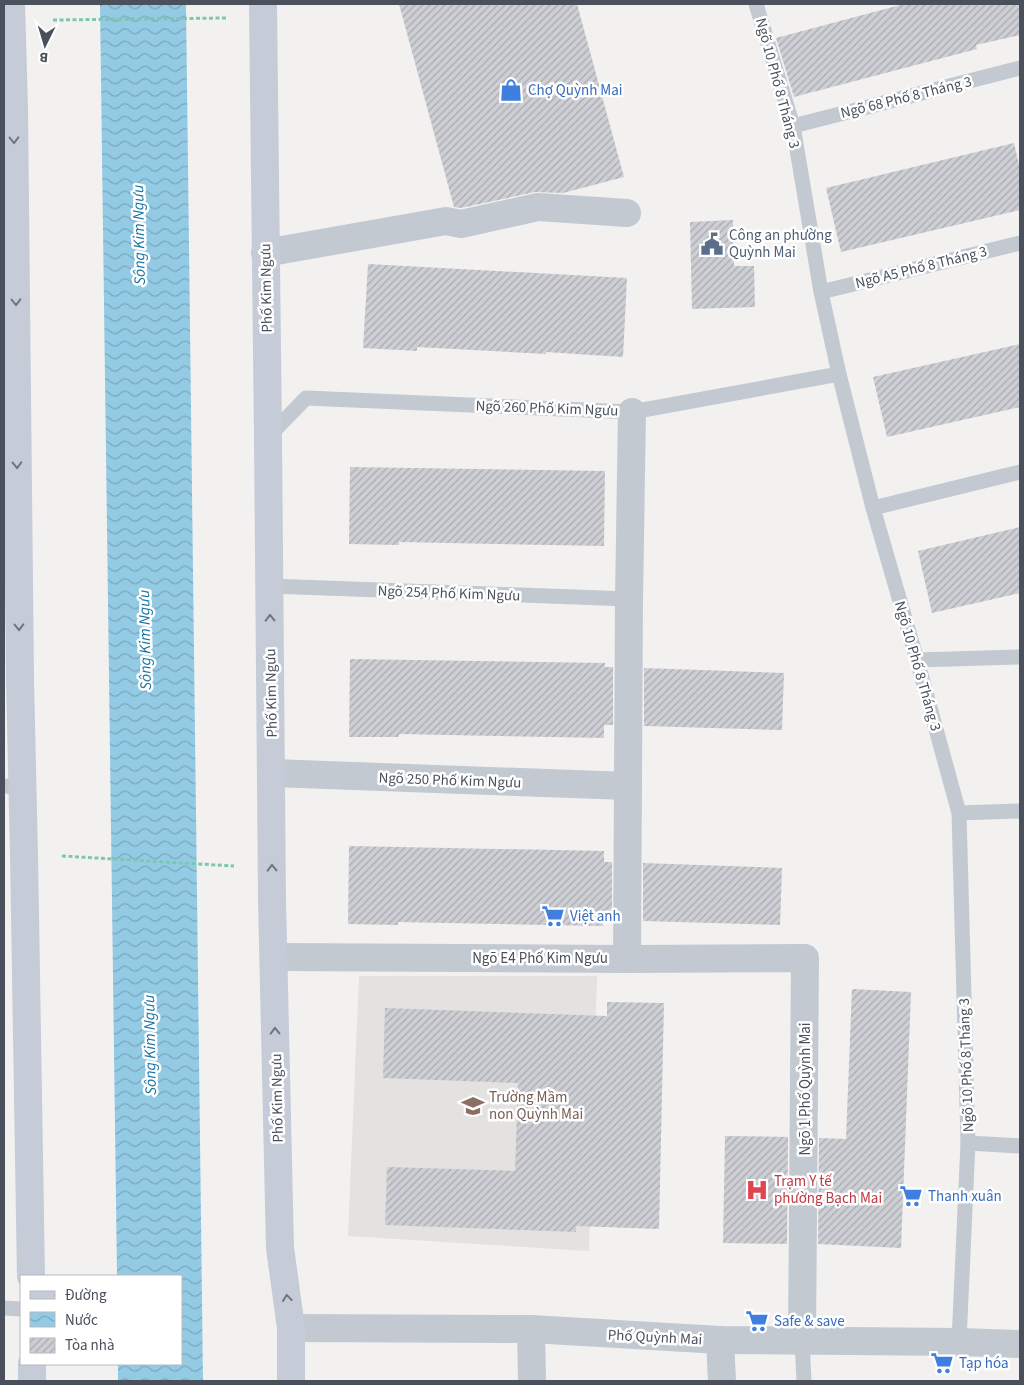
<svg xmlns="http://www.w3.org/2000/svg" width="1024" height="1385" font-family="'Source Sans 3',sans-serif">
<defs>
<pattern id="water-waves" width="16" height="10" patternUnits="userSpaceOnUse" patternTransform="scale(1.25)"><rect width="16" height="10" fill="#93cbe5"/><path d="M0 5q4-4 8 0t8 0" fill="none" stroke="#7aa7bd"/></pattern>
<pattern id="building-hatch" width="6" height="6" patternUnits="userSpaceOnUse" patternTransform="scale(1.25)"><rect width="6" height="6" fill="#cecfd4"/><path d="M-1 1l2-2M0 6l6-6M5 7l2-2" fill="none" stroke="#a9aaaf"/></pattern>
</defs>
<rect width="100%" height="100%" fill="#f2f1f0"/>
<!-- education -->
<path fill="#e3e2e1" d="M359 976H597L589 1251 348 1236Z"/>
<!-- water -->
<path fill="url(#water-waves)" d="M100 4H186L203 1381H118V1364H181V1276H117Z"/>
<!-- building -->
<g fill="url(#building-hatch)">
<path d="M399 4H577L624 177 563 193 535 192 461 208 454 207Z"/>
<path d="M904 4H1020V35L976 45 977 49 794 97 776 38Z"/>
<path d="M1014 143 1020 169V210L841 252 826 188Z"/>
<path d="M733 220 734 266H754L755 307 692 309 690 222Z"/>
<path d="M368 264 627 278 623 357 546 352V354L417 347V351L363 348Z"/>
<path d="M1020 344V407L887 437 873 377Z"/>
<path d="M350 467 605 471 604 546 399 542V545L349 544Z"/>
<path d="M1020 527V593L932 613 918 551Z"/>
<path d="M350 659 605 663V667H613V725H604V738L399 734V737H349Z"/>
<path d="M644 668 784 673 782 730 644 726Z"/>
<path d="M349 846 604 851V862H612V920H603V926L398 922V925L348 924Z"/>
<path d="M643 863 782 868 780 925 643 921Z"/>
<path d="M852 989 911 992 901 1248 818 1244 819 1138 846 1139Z"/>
<path d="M607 1002 664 1003 659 1229 576 1226V1232L385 1225 387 1167 515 1171 518 1083 383 1078 385 1008 607 1016Z"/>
<path d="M725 1136 788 1137 787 1244 723 1243Z"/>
</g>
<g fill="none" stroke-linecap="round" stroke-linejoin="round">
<!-- path -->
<g stroke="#7dc8ac" stroke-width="3" stroke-dasharray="4 2.5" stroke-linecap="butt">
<path d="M53 20 226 18"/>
<path d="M62 856 234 866"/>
</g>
<!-- service -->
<g stroke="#c2c9d1" stroke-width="15">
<path d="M756 4 793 126 821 292 839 374 873 508 917 660 959 813 968 1143 959 1342"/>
<path d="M793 126 1020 68"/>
<path d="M821 292 1020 243"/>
<path d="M268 437 306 398 632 412 839 374"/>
<path d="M873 508 1020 472"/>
<path d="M270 586 629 599"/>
<path d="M917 660 1020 657"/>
<path d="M4 786 22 787"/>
<path d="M959 813 1020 811"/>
<path d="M968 1143 1020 1146"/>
<path d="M4 1308 21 1309"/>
<path d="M802 1340 804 1381"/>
</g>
<!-- minor -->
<g stroke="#c2c9d1" stroke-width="28">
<path d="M265 253 446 221 461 224 538 207 627 213"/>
<path d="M272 773 628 786"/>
<path d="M274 957 627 959 805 958 802 1340"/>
<path d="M627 959 629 599 632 412"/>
<path d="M291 1328 531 1329 720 1340 959 1342 1020 1344"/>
<path d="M531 1329 532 1381"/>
<path d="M720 1340 722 1381"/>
</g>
<!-- secondary -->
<g stroke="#c5cbd7" stroke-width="28">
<path d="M11 4 14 108 20 679 24 855 31 1276"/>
<path d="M263 4 268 437 272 900 280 1248 291 1328V1381"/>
<path d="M32 1364V1381"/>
</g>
</g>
<!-- one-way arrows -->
<defs><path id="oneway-chevron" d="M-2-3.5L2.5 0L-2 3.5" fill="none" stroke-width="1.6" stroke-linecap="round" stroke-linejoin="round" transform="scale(1.25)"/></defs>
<g stroke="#6f7681">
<use href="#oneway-chevron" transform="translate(14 140) rotate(89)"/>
<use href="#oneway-chevron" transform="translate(16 302) rotate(89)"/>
<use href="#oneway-chevron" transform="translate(17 465) rotate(89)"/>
<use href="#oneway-chevron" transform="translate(270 618) rotate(-91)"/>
<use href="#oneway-chevron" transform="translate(19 627) rotate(89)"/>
<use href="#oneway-chevron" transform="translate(272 868) rotate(-91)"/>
<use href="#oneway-chevron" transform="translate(275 1031) rotate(-91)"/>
<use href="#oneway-chevron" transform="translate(287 1298) rotate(-97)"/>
</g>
<!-- icons -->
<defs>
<symbol id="shop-bare" viewBox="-9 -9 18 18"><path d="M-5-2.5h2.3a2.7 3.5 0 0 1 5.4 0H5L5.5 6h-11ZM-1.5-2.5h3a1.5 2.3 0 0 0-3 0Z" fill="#3f7fe0" stroke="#fff" stroke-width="2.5" paint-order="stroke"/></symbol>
<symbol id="civic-bare" viewBox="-9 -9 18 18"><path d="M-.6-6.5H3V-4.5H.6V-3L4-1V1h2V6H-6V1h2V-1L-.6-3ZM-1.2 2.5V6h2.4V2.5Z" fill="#5c6f8a" stroke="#fff" stroke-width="2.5" paint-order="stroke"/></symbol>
<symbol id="supermarket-bare" viewBox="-9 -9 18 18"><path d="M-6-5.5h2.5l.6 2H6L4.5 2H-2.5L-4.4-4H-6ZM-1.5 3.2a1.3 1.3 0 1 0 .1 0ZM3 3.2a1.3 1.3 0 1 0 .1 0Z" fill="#3f7fe0" stroke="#fff" stroke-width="2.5" paint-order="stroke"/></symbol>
<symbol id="school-bare" viewBox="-9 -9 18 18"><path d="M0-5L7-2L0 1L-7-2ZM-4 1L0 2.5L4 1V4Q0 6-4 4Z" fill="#8d6e63" stroke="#fff" stroke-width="2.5" paint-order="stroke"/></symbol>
<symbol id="hospital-bare" viewBox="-9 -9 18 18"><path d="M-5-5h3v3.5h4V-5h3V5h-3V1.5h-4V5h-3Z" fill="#e0444e" stroke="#fff" stroke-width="2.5" paint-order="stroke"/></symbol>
</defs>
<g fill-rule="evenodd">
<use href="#shop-bare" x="495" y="74" width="32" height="32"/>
<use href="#civic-bare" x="696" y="228" width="32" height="32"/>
<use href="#supermarket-bare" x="537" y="900" width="32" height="32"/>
<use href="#school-bare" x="457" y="1090" width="32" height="32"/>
<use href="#hospital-bare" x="741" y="1174" width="32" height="32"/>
<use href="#supermarket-bare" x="895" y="1180" width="32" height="32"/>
<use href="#supermarket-bare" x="741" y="1305" width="32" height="32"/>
<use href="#supermarket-bare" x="926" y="1347" width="32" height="32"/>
</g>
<g text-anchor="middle" stroke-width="5" stroke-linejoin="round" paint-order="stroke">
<!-- street labels -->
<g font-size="15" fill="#4a515c" stroke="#fff">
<text transform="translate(778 83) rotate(75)" y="5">Ngõ 10 Phố 8 Tháng 3</text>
<text transform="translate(906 97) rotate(-14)" y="5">Ngõ 68 Phố 8 Tháng 3</text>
<text transform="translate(921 267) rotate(-14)" y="5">Ngõ A5 Phố 8 Tháng 3</text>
<text transform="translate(266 288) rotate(-91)" y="5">Phố Kim Ngưu</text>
<text transform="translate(547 408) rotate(2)" y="5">Ngõ 260 Phố Kim Ngưu</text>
<text transform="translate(449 593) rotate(2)" y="5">Ngõ 254 Phố Kim Ngưu</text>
<text transform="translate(918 666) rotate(74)" y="5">Ngõ 10 Phố 8 Tháng 3</text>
<text transform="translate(271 693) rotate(-91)" y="5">Phố Kim Ngưu</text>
<text transform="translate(450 780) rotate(2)" y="5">Ngõ 250 Phố Kim Ngưu</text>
<text x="540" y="963">Ngõ E4 Phố Kim Ngưu</text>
<text transform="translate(966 1065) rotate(-92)" y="5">Ngõ 10 Phố 8 Tháng 3</text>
<text transform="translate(805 1089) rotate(-90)" y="5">Ngõ 1 Phố Quỳnh Mai</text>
<text transform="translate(277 1098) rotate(-91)" y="5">Phố Kim Ngưu</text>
<text transform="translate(655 1337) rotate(3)" y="5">Phố Quỳnh Mai</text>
</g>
<!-- shop labels -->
<g font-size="15" fill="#366cbe" stroke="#fff" text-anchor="start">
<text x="528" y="95">Chợ Quỳnh Mai</text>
<text x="570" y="921">Việt anh</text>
<text x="928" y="1201">Thanh xuân</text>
<text x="774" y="1326">Safe &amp; save</text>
<text x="959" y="1368">Tạp hóa</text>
</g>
<!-- service labels -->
<g font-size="15" fill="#4e5e75" stroke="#fff" text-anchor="start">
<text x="729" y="240">Công an phường<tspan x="729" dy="17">Quỳnh Mai</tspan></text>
</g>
<!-- education labels -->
<g font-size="15" fill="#785e54" stroke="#fff" text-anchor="start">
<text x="489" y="1102">Trường Mầm<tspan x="489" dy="17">non Quỳnh Mai</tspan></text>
</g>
<!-- health labels -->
<g font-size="15" fill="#be3a42" stroke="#fff" text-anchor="start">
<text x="774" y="1186">Trạm Y tế<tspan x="774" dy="17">phường Bạch Mai</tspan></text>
</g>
<!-- water labels -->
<g font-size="16" font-style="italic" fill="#1874a1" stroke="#fff">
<text transform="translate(138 235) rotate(-91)" y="6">Sông Kim Ngưu</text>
<text transform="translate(144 640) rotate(-91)" y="6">Sông Kim Ngưu</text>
<text transform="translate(149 1045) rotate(-91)" y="6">Sông Kim Ngưu</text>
</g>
</g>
<!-- border -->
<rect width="1024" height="1385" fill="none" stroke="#4a515c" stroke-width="10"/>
<!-- legend -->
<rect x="20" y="1275" width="162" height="90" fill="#ffffff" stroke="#b7b9be"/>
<rect x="30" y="1291" width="25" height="8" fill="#c5cbd7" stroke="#b7b9be"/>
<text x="65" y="1300" font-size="15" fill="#4a515c">Đường</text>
<rect x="30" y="1312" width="25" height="15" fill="url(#water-waves)" stroke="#b7b9be"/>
<text x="65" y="1325" font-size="15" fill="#4a515c">Nước</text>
<rect x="30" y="1338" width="25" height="15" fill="url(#building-hatch)" stroke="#b7b9be"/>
<text x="65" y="1350" font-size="15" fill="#4a515c">Tòa nhà</text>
<!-- north arrow -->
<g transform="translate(45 45) rotate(185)" stroke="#ffffff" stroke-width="4" paint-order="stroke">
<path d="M0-4L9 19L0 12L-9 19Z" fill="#4a515c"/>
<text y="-8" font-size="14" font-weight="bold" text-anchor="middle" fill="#4a515c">B</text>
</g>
</svg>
